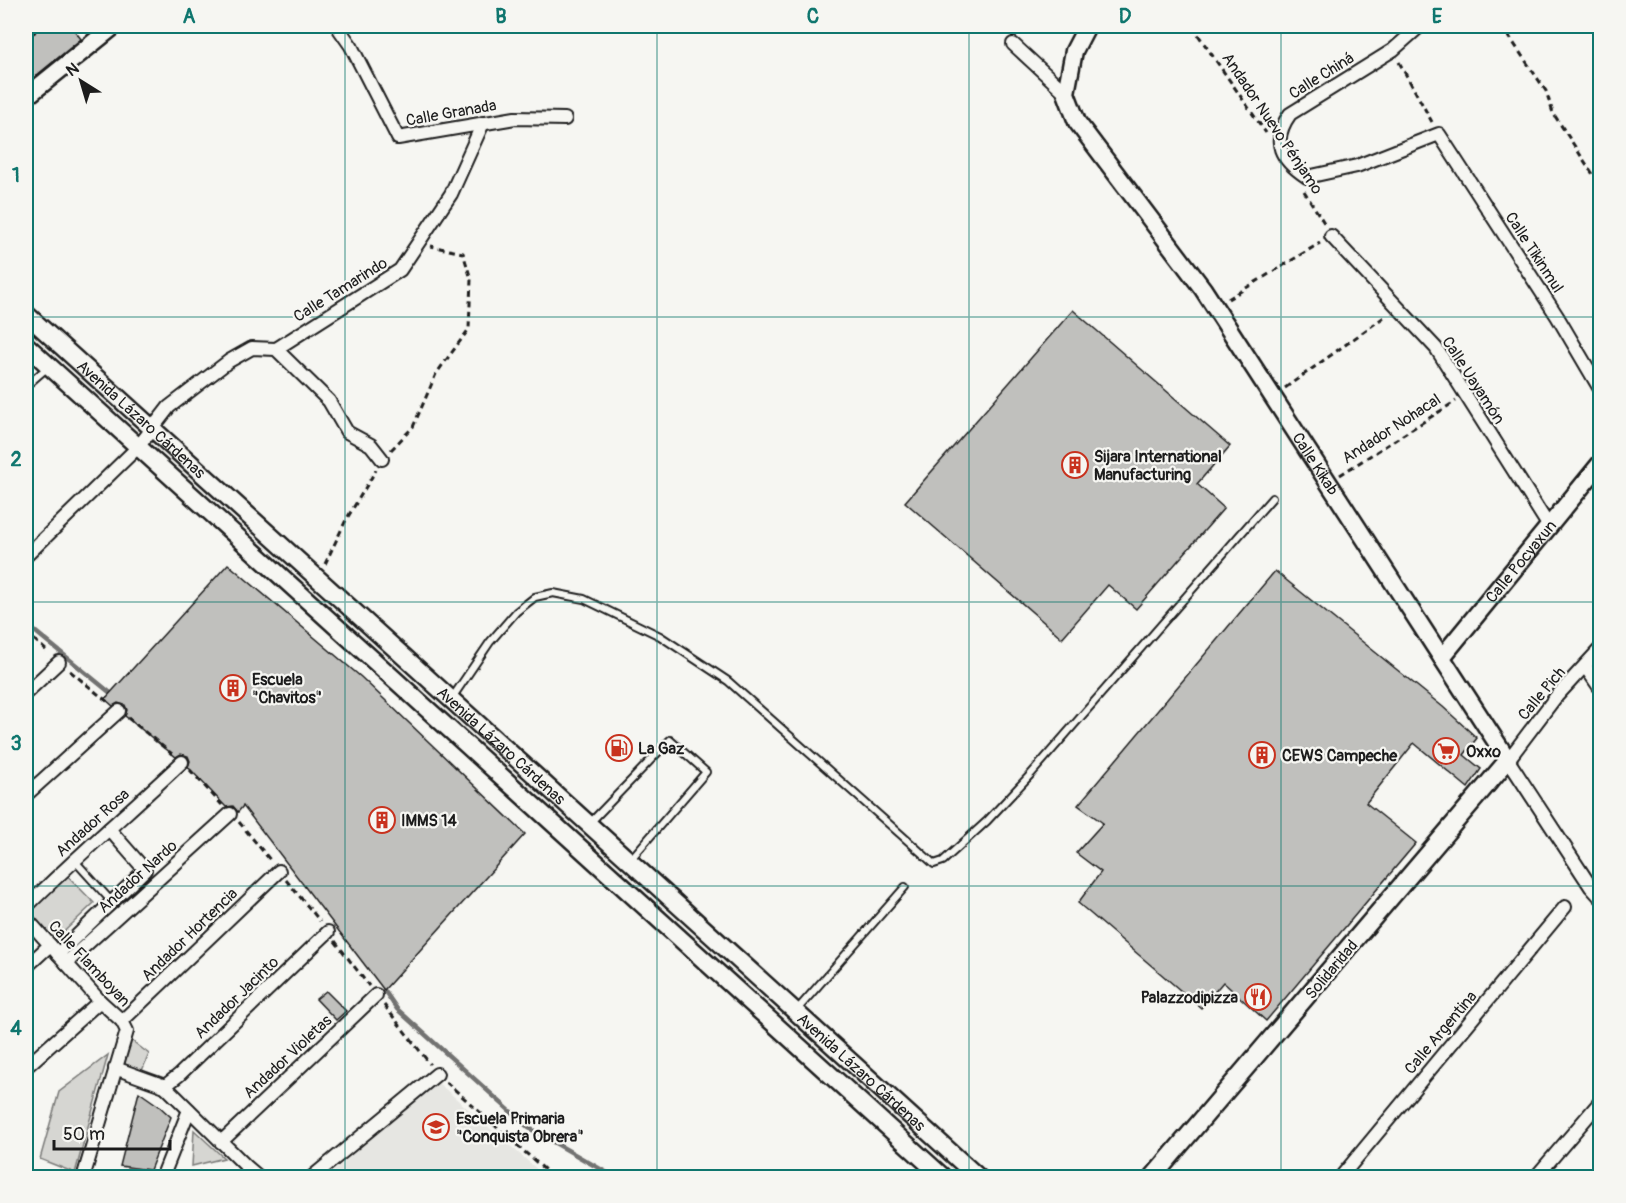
<svg xmlns="http://www.w3.org/2000/svg" width="1626" height="1203" font-family="Pangolin,sans-serif">
<rect width="100%" height="100%" fill="#f6f6f2"/>
<filter id="ink" filterUnits="userSpaceOnUse"><feTurbulence type="fractalNoise" baseFrequency=".0167" numOctaves="2"/><feDisplacementMap in="SourceGraphic" scale="12" xChannelSelector="R" yChannelSelector="G"/><feConvolveMatrix kernelMatrix="1 2 1 2 8 2 1 2 1" color-interpolation-filters="sRGB"/></filter>
<g filter="url(#ink)">
<!-- built -->
<path fill="#e6e6e2" d="M436 1081 546 1177 326 1178Z"/>
<!-- green -->
<g fill="#d6d6d2" stroke="#797977" stroke-width="1.5">
<path d="M63 871 94 903 50 945 26 918V907Z"/>
<path d="M131 1040 149 1054 141 1073 122 1064Z"/>
<path d="M108 1055 75 1173 40 1159 59 1092Z"/>
<path d="M194 1130 224 1158 192 1166Z"/>
</g>
<g fill="none" stroke-linecap="round" stroke-linejoin="round">
<!-- stream -->
<g stroke="#727271" stroke-width="4.5">
<path d="M26 624 113 695"/>
<path d="M384 990 397 1009 529 1128 616 1178"/>
</g>
</g>
<!-- building -->
<g fill="#c0c0bd" stroke="#1c1c1c" stroke-width="1.5">
<path d="M38 26H71L81 39 26 84V37L35 33Z"/>
<path d="M1073 310 1230 446 1197 484 1224 508 1136 609 1108 585 1062 638 905 502Z"/>
<path d="M228 564 361 677 525 834 384 990 243 806 238 812 233 806 226 807 188 767 190 761 188 756 181 754 176 757 125 716 127 710 125 705 118 703 113 706 105 699Z"/>
<path d="M1275 571 1443 707 1477 738 1464 755 1481 769 1468 788 1414 743 1366 803 1416 843 1266 1021 1223 982 1201 1008 1078 903 1101 872 1076 853 1103 823 1078 805Z"/>
<path d="M326 991 346 1011 336 1020 316 999Z"/>
<path d="M139 1092 159 1106 171 1117 150 1170 120 1166Z"/>
</g>
<g fill="none" stroke-linecap="round" stroke-linejoin="round">
<defs>
<g id="lane">
<path d="M26 386 48 367"/>
<path d="M452 698 490 642 516 612 535 597 553 593 584 599 660 636 728 681 934 864 943 861 987 821 1031 774 1272 498"/>
<path d="M589 824 670 740 706 772 630 860"/>
<path d="M74 860 112 902"/>
<path d="M796 1011 905 887"/>
</g>
<g id="street">
<path d="M337 26 351 46 398 138 515 118 565 119"/>
<path d="M1420 26 1393 50 1290 114C1270 142 1281 160 1307 177L1357 166 1439 134 1557 316 1600 389"/>
<path d="M26 29 30 26"/>
<path d="M1013 44 1066 93"/>
<path d="M1331 236 1436 348 1550 528"/>
<path d="M276 349 400 270 451 194 483 123"/>
<path d="M26 556 138 447 169 407 229 361 252 348 276 349 329 401 347 432 371 445 382 459"/>
<path d="M1600 649 1555 698 1508 760 1591 887 1600 897"/>
<path d="M1585 666 1600 688"/>
<path d="M26 693 59 662"/>
<path d="M26 795 119 711"/>
<path d="M26 907C76 857 130 811 182 762"/>
<path d="M26 918 100 1001 122 1021 127 1031 83 1178"/>
<path d="M58 954 145 870 109 829"/>
<path d="M66 963 230 814"/>
<path d="M26 967 50 945"/>
<path d="M122 1021 279 871"/>
<path d="M26 1067 100 1001"/>
<path d="M115 1068 165 1086 246 1166 260 1178"/>
<path d="M165 1086 179 1075 328 932"/>
<path d="M221 1142 376 995"/>
<path d="M162 1178 189 1110"/>
<path d="M311 1178 437 1074"/>
<path d="M1340 1178 1565 907"/>
<path d="M1535 1178 1600 1102"/>
</g>
<g id="secondary">
<path id="s1" d="M1087 26 1074 51 1066 93 1077 122 1203 289 1508 760 1152 1178"/>
<path d="M26 97 114 26"/>
<path id="s2" d="M26 314 979 1178"/>
<path d="M26 345 944 1178"/>
<path id="s3" d="M1442 657 1600 464"/>
</g>
</defs>
<!-- lane casing -->
<use href="#lane" stroke="#1c1c1c" stroke-width="10"/>
<!-- street casing -->
<use href="#street" stroke="#1c1c1c" stroke-width="16"/>
<!-- secondary casing -->
<use href="#secondary" stroke="#1c1c1c" stroke-width="21"/>
<!-- path -->
<g stroke="#1c1c1c" stroke-width="3" stroke-dasharray="6 4.5" stroke-linecap="butt">
<path d="M1192 26 1266 133"/>
<path d="M1502 26 1546 91 1553 113 1600 185"/>
<path d="M1399 62 1432 122"/>
<path d="M1304 191 1326 226"/>
<path d="M1228 299 1320 243"/>
<path d="M1285 388 1387 315"/>
<path d="M391 450 413 427 436 374 469 329 471 279 463 253 431 246"/>
<path d="M1340 475 1456 401"/>
<path d="M325 564 346 520 376 470"/>
<path d="M26 632 49 653"/>
<path d="M70 671 109 703"/>
<path d="M128 718 172 754"/>
<path d="M190 770 222 805"/>
<path d="M239 822 271 861"/>
<path d="M286 880 320 921"/>
<path d="M335 941 369 986"/>
<path d="M384 1005 430 1064"/>
<path d="M446 1082 554 1178"/>
</g>
<!-- lane -->
<use href="#lane" stroke="#f6f6f2" stroke-width="6"/>
<!-- street -->
<use href="#street" stroke="#f6f6f2" stroke-width="12"/>
<!-- secondary -->
<use href="#secondary" stroke="#f6f6f2" stroke-width="16"/>
</g>
</g>
<!-- grid -->
<path fill="none" stroke="#0f766e" stroke-width="1.5" stroke-opacity="0.55" d="M345 26V1178M657 26V1178M969 26V1178M1281 26V1178M26 317H1600M26 602H1600M26 886H1600"/>
<!-- icons -->
<defs>
<symbol id="building-ring" viewBox="-11 -11 22 22"><circle r="9.5" fill="#f6f6f2" stroke="#c8321e" stroke-width="1.5"/><path d="M-4-6H4V6H1V3H-1V6H-4ZM-2.5-4.3h1.7v1.8h-1.7ZM.8-4.3h1.7v1.8H.8ZM-2.5-1h1.7V.8h-1.7ZM.8-1h1.7V.8H.8Z" fill="#c8321e"/></symbol>
<symbol id="fuel-ring" viewBox="-11 -11 22 22"><circle r="9.5" fill="#f6f6f2" stroke="#c8321e" stroke-width="1.5"/><path d="M-5.5-6h7V0h2V4h1.3V-2.5L3-4.5l.8-.8L6-3V5H2.5V1h-1V6h-7ZM-4.2-4.7v3.2H.2V-4.7Z" fill="#c8321e"/></symbol>
<symbol id="supermarket-ring" viewBox="-11 -11 22 22"><circle r="9.5" fill="#f6f6f2" stroke="#c8321e" stroke-width="1.5"/><path d="M-6-5.5h2.5l.6 2H6L4.5 2H-2.5L-4.4-4H-6ZM-1.5 3.2a1.3 1.3 0 1 0 .1 0ZM3 3.2a1.3 1.3 0 1 0 .1 0Z" fill="#c8321e"/></symbol>
<symbol id="restaurant-ring" viewBox="-11 -11 22 22"><circle r="9.5" fill="#f6f6f2" stroke="#c8321e" stroke-width="1.5"/><path d="M-5-6h1v4h1v-4h1v4h1v-4h1v5L-1.5 .5V6h-2V.5L-5-1ZM5-6V6H3V1.5H1.5Q1.5-4 5-6Z" fill="#c8321e"/></symbol>
<symbol id="school-ring" viewBox="-11 -11 22 22"><circle r="9.5" fill="#f6f6f2" stroke="#c8321e" stroke-width="1.5"/><path d="M0-5L7-2L0 1L-7-2ZM-4 1L0 2.5L4 1V4Q0 6-4 4Z" fill="#c8321e"/></symbol>
</defs>
<g fill-rule="evenodd">
<use href="#building-ring" x="1060" y="450" width="30" height="30"/>
<use href="#building-ring" x="218" y="673" width="30" height="30"/>
<use href="#fuel-ring" x="604" y="733" width="30" height="30"/>
<use href="#supermarket-ring" x="1431" y="736" width="30" height="30"/>
<use href="#building-ring" x="1247" y="740" width="30" height="30"/>
<use href="#building-ring" x="367" y="805" width="30" height="30"/>
<use href="#restaurant-ring" x="1243" y="982" width="30" height="30"/>
<use href="#school-ring" x="421" y="1112" width="30" height="30"/>
</g>
<g text-anchor="middle" stroke-width="4.5" stroke-linejoin="round" paint-order="stroke">
<!-- street labels -->
<g font-size="16" fill="#1c1c1c" stroke="#f6f6f2">
<text transform="translate(1321 75) rotate(-32)" y="6">Calle Chiná</text>
<text transform="translate(451 112) rotate(-10)" y="6">Calle Granada</text>
<text transform="translate(1273 123) rotate(56)" y="6">Andador Nuevo Pénjamo</text>
<text transform="translate(1535 252) rotate(57)" y="6">Calle Tikinmul</text>
<text transform="translate(340 289) rotate(-32)" y="6">Calle Tamarindo</text>
<text transform="translate(1474 380) rotate(57)" y="6">Calle Uayamón</text>
<text dy="6" stroke="none"><textPath href="#s2" startOffset="156">Avenida Lázaro Cárdenas</textPath></text>
<text transform="translate(1391 428) rotate(-33)" y="6">Andador Nohacal</text>
<text dy="6" stroke="none"><textPath href="#s1" startOffset="519">Calle Kikab</textPath></text>
<text dy="6" stroke="none"><textPath href="#s3" startOffset="124">Calle Pocyaxun</textPath></text>
<text transform="translate(1541 693) rotate(-50)" y="6">Calle Pich</text>
<text dy="6" stroke="none"><textPath href="#s2" startOffset="642">Avenida Lázaro Cárdenas</textPath></text>
<text transform="translate(92 822) rotate(-42)" y="6">Andador Rosa</text>
<text transform="translate(137 876) rotate(-42)" y="6">Andador Nardo</text>
<text transform="translate(189 934) rotate(-44)" y="6">Andador Hortencia</text>
<text transform="translate(90 963) rotate(47)" y="6">Calle Flamboyan</text>
<text transform="translate(1331 969) rotate(-50)" y="6">Solidaridad</text>
<text transform="translate(236 997) rotate(-44)" y="6">Andador Jacinto</text>
<text transform="translate(1440 1032) rotate(-50)" y="6">Calle Argentina</text>
<text transform="translate(287 1056) rotate(-43)" y="6">Andador Violetas</text>
<text dy="6" stroke="none"><textPath href="#s2" startOffset="1128">Avenida Lázaro Cárdenas</textPath></text>
</g>
<!-- poi labels -->
<g font-size="16" font-weight="bold" fill="#1c1c1c" stroke="#f6f6f2" text-anchor="start">
<text x="1094" y="462">Sijara International<tspan x="1094" dy="18">Manufacturing</tspan></text>
<text x="252" y="685">Escuela<tspan x="252" dy="18">"Chavitos"</tspan></text>
<text x="638" y="754">La Gaz</text>
<text x="1466" y="757">Oxxo</text>
<text x="1282" y="761">CEWS Campeche</text>
<text x="401" y="826">IMMS 14</text>
<text x="1238" y="1003" text-anchor="end">Palazzodipizza</text>
<text x="456" y="1124">Escuela Primaria<tspan x="456" dy="18">"Conquista Obrera"</tspan></text>
</g>
</g>
<!-- margin -->
<rect width="1626" height="1203" fill="none" stroke="#f6f6f2" stroke-width="66"/>
<!-- north arrow -->
<g transform="translate(81 81) rotate(323)" stroke="#f6f6f2" stroke-width="4.5" paint-order="stroke">
<path d="M0-4.5L10 22L0 15L-10 22Z" fill="#1c1c1c"/>
<text y="-9" font-size="16" font-weight="bold" text-anchor="middle" fill="#1c1c1c">N</text>
</g>
<!-- scale -->
<path d="M54 1140v9h116v-9" fill="none" stroke="#1c1c1c" stroke-width="3"/>
<text x="63" y="1140" font-size="18" fill="#1c1c1c" stroke="#f6f6f2" stroke-width="4.5" paint-order="stroke">50 m</text>
<rect x="33" y="33" width="1560" height="1137" fill="none" stroke="#0f766e" stroke-width="2"/>
<g font-size="20" text-anchor="middle" font-weight="bold" fill="#0f766e">
<text x="189" y="23">A</text>
<text x="501" y="23">B</text>
<text x="813" y="23">C</text>
<text x="1125" y="23">D</text>
<text x="1437" y="23">E</text>
<text x="16" y="182">1</text>
<text x="16" y="466">2</text>
<text x="16" y="750">3</text>
<text x="16" y="1035">4</text>
</g>
</svg>
